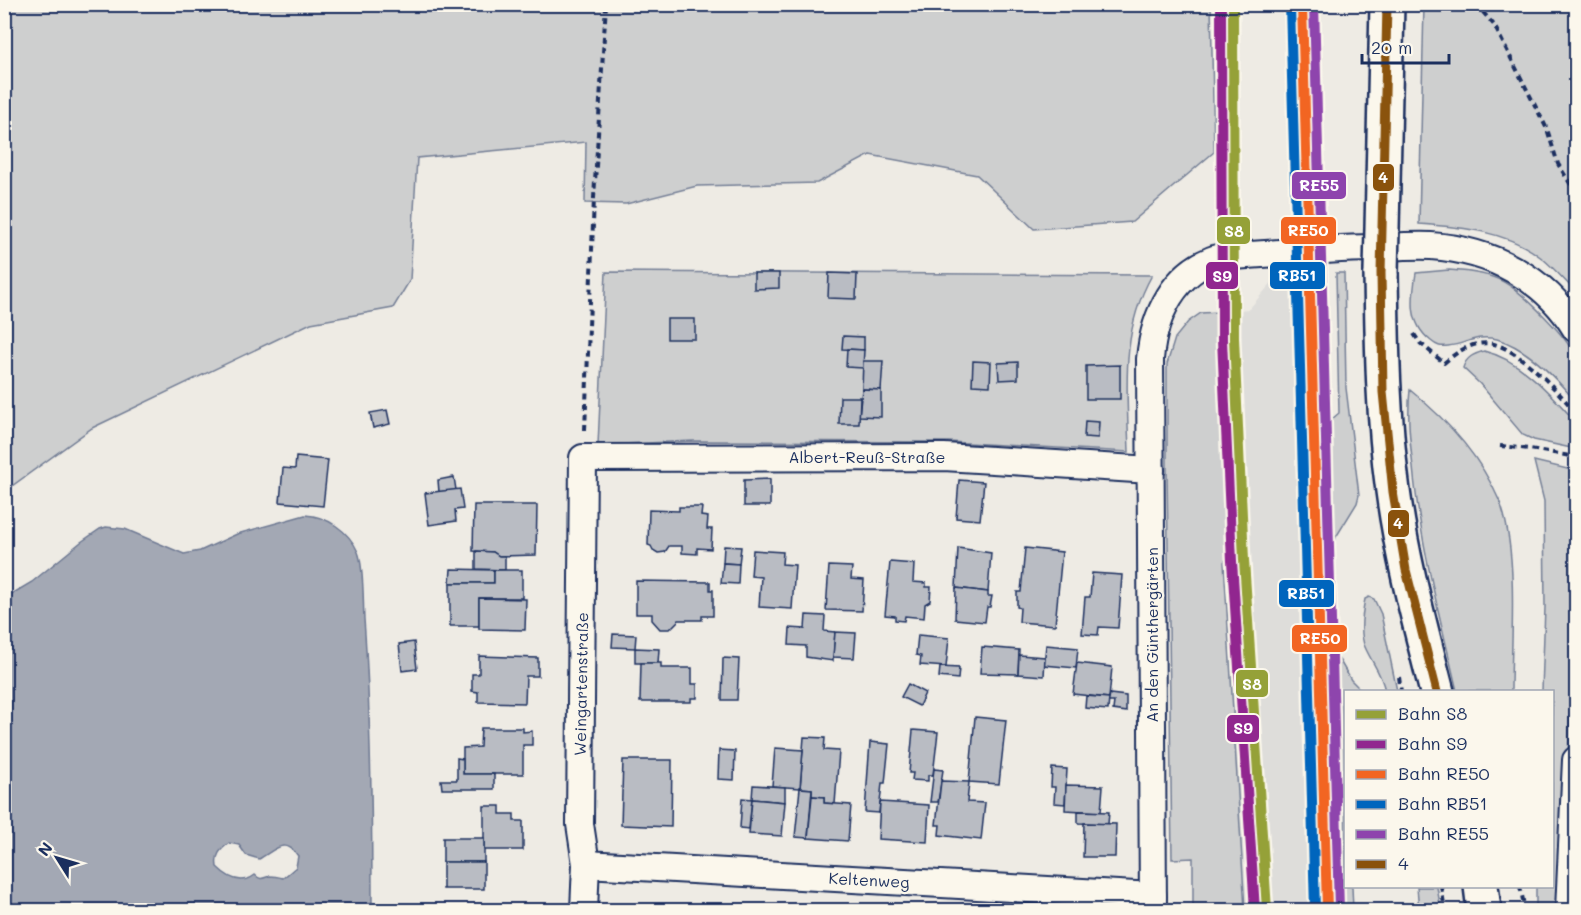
<svg xmlns="http://www.w3.org/2000/svg" width="1581" height="915" font-family="Mali,sans-serif">
<rect width="100%" height="100%" fill="#eeebe4"/>
<filter id="ink" filterUnits="userSpaceOnUse"><feTurbulence type="fractalNoise" baseFrequency=".0167" numOctaves="2"/><feDisplacementMap in="SourceGraphic" scale="12" xChannelSelector="R" yChannelSelector="G"/><feConvolveMatrix kernelMatrix="1 2 1 2 8 2 1 2 1" color-interpolation-filters="sRGB"/></filter>
<g filter="url(#ink)">
<!-- built -->
<path fill="#deddda" d="M1280 273H1327L1334 686 1342 910H1245L1224 562 1219 312 1249 309Z"/>
<!-- green -->
<g fill="#cecfcf" stroke="#747f96" stroke-width="1.5">
<path d="M4 5H1211L1214 152 1132 222 1034 229 977 175 870 155 817 183 697 186 626 204 585 203 586 142 417 158 410 280 393 308 311 323 92 428 5 491Z"/>
<path d="M1424 5H1576V292C1565 281 1555 269 1543 259 1509 231 1461 227 1419 224Z"/>
<path d="M1449 270C1467 271 1488 273 1504 282 1522 292 1572 340 1576 360 1579 373 1577 390 1576 402 1556 378 1528 348 1497 339 1476 334 1467 344 1448 346 1440 347 1437 346 1431 341 1408 323 1412 298 1416 273Z"/>
<path d="M606 272 1152 275C1120 332 1127 389 1129 452L949 442 693 441 598 445Z"/>
<path d="M1336 273H1344L1346 388 1359 495 1357 503 1336 537 1328 571 1325 425 1339 413Z"/>
<path d="M1219 312 1221 417 1229 554 1224 562 1245 910H1193V858L1172 859 1167 469V364L1175 338 1188 322 1201 313Z"/>
<path d="M1484 351C1522 360 1551 395 1576 422V449L1534 440 1523 435 1480 384 1463 368C1466 357 1474 354 1484 351Z"/>
<path d="M1410 390C1446 419 1480 456 1499 500 1519 548 1511 638 1511 691H1457C1440 617 1420 543 1413 467 1410 442 1407 416 1410 390Z"/>
<path d="M1534 461 1576 471V582L1561 910H1536V887L1552 886V692L1542 691 1545 607 1544 501Z"/>
<path d="M1369 597 1374 599 1381 614 1397 691H1385C1382 674 1372 663 1365 647 1359 633 1362 614 1365 599Z"/>
<path d="M1330 644 1351 680 1362 691 1346 692 1345 701 1342 702 1346 767V886L1352 887 1353 910H1342Z"/>
<path d="M1417 887H1437L1441 910H1419Z"/>
</g>
<!-- water -->
<path fill="#a3a8b4" stroke="#6d7892" stroke-width="1.5" fill-rule="evenodd" d="M305 515C327 516 349 531 358 552 364 566 363 603 364 619 371 716 372 814 372 910H5V598L32 582 81 542 100 529 106 527 125 529 184 554 200 551 237 534ZM229 843 239 845 246 855 259 859C274 851 285 836 298 856L296 867 283 878C279 877 274 876 270 876 263 878 261 881 255 875 242 885 228 878 217 867 215 855 220 850 229 843Z"/>
<!-- building -->
<g fill="#b9bcc3" stroke="#1b2f5e" stroke-width="1.5">
<path d="M754 273H779V288L754 289Z"/>
<path d="M829 273 857 274 856 299 828 298Z"/>
<rect x="667" y="319" width="28" height="20"/>
<path d="M843 336 864 337V350L842 349Z"/>
<path d="M847 349 864 350 863 368 846 367Z"/>
<path d="M863 361H883L881 390 862 389Z"/>
<path d="M973 361 991 362 990 386 972 385Z"/>
<path d="M1018 362V379L999 380 998 363Z"/>
<path d="M1120 365V399H1086V366Z"/>
<path d="M862 389 881 390V417L859 416Z"/>
<path d="M840 397H860L859 424H839Z"/>
<path d="M387 410 390 424 373 428 370 413Z"/>
<path d="M1085 421 1099 422 1098 438 1084 437Z"/>
<path d="M296 457 328 460 323 506 280 502 283 468 295 469Z"/>
<path d="M454 477 456 490 439 492 438 480Z"/>
<path d="M770 479V506H744V480Z"/>
<path d="M959 480 984 482 980 520 956 518Z"/>
<path d="M460 489 463 509 455 510 456 521 429 525 425 493Z"/>
<path d="M474 505H537L536 555 499 556 493 552 473 551Z"/>
<path d="M679 507H702L701 516 708 517 707 529H712L711 549 697 548V554L682 553V546H669L665 552 658 553 653 550 651 546 648 545 649 510 679 511Z"/>
<path d="M724 546 741 547 739 564 723 563Z"/>
<path d="M958 548 991 553 988 592 956 588Z"/>
<path d="M1025 548 1062 552 1055 625 1019 622 1020 608 1017 607V592H1021Z"/>
<path d="M753 550 783 552 782 564 795 565 792 609 759 607 761 577 751 576Z"/>
<path d="M476 551 493 552 499 556H505V570L476 569Z"/>
<path d="M890 562 914 564 913 582 926 583V587H931L930 601 925 604 924 618 905 616 904 621 895 620V616L885 615Z"/>
<path d="M723 563 739 564 738 584 721 583Z"/>
<path d="M829 566 852 567 851 579 864 580 862 611 826 610Z"/>
<path d="M451 569 494 570V583H450Z"/>
<path d="M494 570H522V598H479V626H450V583H494Z"/>
<path d="M1092 573 1122 575 1118 628 1099 627 1098 635 1082 634 1085 597H1090Z"/>
<path d="M636 581 710 582V590H713V616H702V620H679L670 629H660L652 620V614H636Z"/>
<path d="M956 588 988 592V596H992L990 607H987L985 622 955 619Z"/>
<path d="M479 598 526 599 525 630 479 629Z"/>
<path d="M806 615 825 616 824 631 835 632 833 661 806 657V646L789 645 790 628 805 629Z"/>
<path d="M835 632 856 633 854 658 833 657Z"/>
<path d="M613 634 636 635 635 648 612 647Z"/>
<path d="M918 635 949 638 946 667 920 665 921 656 916 655Z"/>
<path d="M414 642 417 669 402 671 399 644Z"/>
<path d="M1046 645 1078 648 1076 668 1044 665Z"/>
<path d="M982 647 1019 650 1018 674 980 673Z"/>
<path d="M635 648 659 649 658 663H635Z"/>
<path d="M1019 655 1045 657 1044 676 1018 674Z"/>
<path d="M479 656 538 658V676H526L525 703 478 702V692L472 691V674H479Z"/>
<path d="M723 658 739 659 737 700H722Z"/>
<path d="M641 663H661V668H692V684H697V698H691V702H640Z"/>
<path d="M1077 663 1112 667 1109 698 1073 694Z"/>
<path d="M940 667 959 668 958 679 939 677Z"/>
<path d="M908 684 925 693 919 706 901 697Z"/>
<path d="M1110 694 1126 696V712L1113 710 1114 702H1108Z"/>
<path d="M1086 696 1109 698 1108 710 1085 708Z"/>
<path d="M975 717 1006 720 999 784 969 782Z"/>
<path d="M481 728H523V732L532 731V745H523V774H463V748L480 747Z"/>
<path d="M913 730 938 732 933 775H928V781L912 780 913 773H909Z"/>
<path d="M804 737 825 738 824 750 839 751 835 804 824 803V797L812 796V789L800 788Z"/>
<path d="M870 742 889 744 885 783H882L879 813 865 812Z"/>
<path d="M775 748 803 750 800 788 772 786Z"/>
<path d="M719 750 735 751 734 780 718 779Z"/>
<path d="M457 758 463 759V774H494V789H442L441 780H457Z"/>
<path d="M623 760H672L671 827 621 825Z"/>
<path d="M1052 768 1067 769 1065 804 1054 803 1055 787H1051Z"/>
<path d="M934 769 943 770 938 802H930Z"/>
<path d="M941 781 969 782 967 802 985 803 981 840 939 835 940 825H936Z"/>
<path d="M753 785 785 787V802L752 799Z"/>
<path d="M1066 785 1103 786 1101 812 1065 810Z"/>
<path d="M800 788 812 789 808 838 795 837Z"/>
<path d="M812 796 824 797V803L851 805 848 841 808 838Z"/>
<path d="M742 798 752 799 749 829 740 828Z"/>
<path d="M752 799 785 802 782 836 749 834Z"/>
<path d="M880 802 929 805 927 842 878 839Z"/>
<path d="M484 806H500V814H514V821H523V850H484Z"/>
<path d="M1078 811 1109 812 1108 824 1078 823Z"/>
<path d="M1084 823 1116 824 1115 857H1083Z"/>
<rect x="443" y="838" width="41" height="24"/>
<rect x="443" y="862" width="41" height="27"/>
</g>
<g fill="none" stroke-linecap="round" stroke-linejoin="round">
<defs>
<g id="street">
<path d="M586 864 1153 896"/>
<path d="M584 910 586 864 580 824 583 458 944 457 1151 470"/>
<path d="M1153 910 1150 359C1154 315 1174 271 1220 257 1270 254 1321 249 1371 248 1391 247 1411 245 1431 246 1491 250 1545 278 1576 329"/>
<path d="M1569 910 1576 760"/>
</g>
<g id="primary">
<path d="M1381 273C1382 346 1383 418 1393 491 1402 559 1420 625 1437 692"/>
<path d="M1481 886 1484 910"/>
</g>
</defs>
<!-- street casing -->
<use href="#street" stroke="#1b2f5e" stroke-width="30"/>
<!-- primary casing -->
<use href="#primary" stroke="#1b2f5e" stroke-width="38"/>
<!-- path -->
<g stroke="#1b2f5e" stroke-width="4" stroke-dasharray="6 4.5" stroke-linecap="butt">
<path d="M1476 4 1494 25 1547 129 1558 164 1576 193"/>
<path d="M1414 334 1420 343 1444 363C1458 351 1474 340 1494 344 1521 351 1559 392 1576 413"/>
<path d="M585 430 594 198 606 4"/>
<path d="M1500 446 1530 449 1576 457"/>
<path d="M1399 677 1401 692"/>
<path d="M1441 886 1445 910"/>
<path d="M1520 886 1525 910"/>
</g>
<!-- street -->
<use href="#street" stroke="#fbf7ec" stroke-width="26"/>
<!-- primary -->
<use href="#primary" stroke="#fbf7ec" stroke-width="33"/>
<defs>
<path id="primary-bridge" d="M1381 273 1387 4"/>
</defs>
<!-- primary-bridge casing -->
<use href="#primary-bridge" stroke="#1b2f5e" stroke-width="38" stroke-linecap="butt"/>
<!-- primary-bridge -->
<use href="#primary-bridge" stroke="#fbf7ec" stroke-width="33"/>
<defs>
<path id="bus-1" d="M1387 4 1381 273 1383 392 1393 492 1406 570 1437 692"/>
</defs>
<!-- bus-1 casing -->
<use href="#bus-1" stroke="#fbf7ec" stroke-width="14"/>
<!-- bus-1 -->
<use href="#bus-1" stroke="#8a520c" stroke-width="9"/>
<defs>
<path id="rail-1" d="M1233 4 1234 338 1244 560 1267 910"/>
<path id="rail-2" d="M1221 4 1222 339 1232 561 1255 910"/>
<path id="rail-3" d="M1302 4 1327 910"/>
<path id="rail-4" d="M1290 4 1315 910"/>
<path id="rail-5" d="M1314 4 1339 910"/>
</defs>
<!-- rail-1 casing -->
<use href="#rail-1" stroke="#fbf7ec" stroke-width="15"/>
<!-- rail-2 casing -->
<use href="#rail-2" stroke="#fbf7ec" stroke-width="15"/>
<!-- rail-3 casing -->
<use href="#rail-3" stroke="#fbf7ec" stroke-width="15"/>
<!-- rail-4 casing -->
<use href="#rail-4" stroke="#fbf7ec" stroke-width="15"/>
<!-- rail-5 casing -->
<use href="#rail-5" stroke="#fbf7ec" stroke-width="15"/>
<!-- rail-1 -->
<use href="#rail-1" stroke="#95a138" stroke-width="10"/>
<!-- rail-2 -->
<use href="#rail-2" stroke="#91268f" stroke-width="10"/>
<!-- rail-3 -->
<use href="#rail-3" stroke="#f26522" stroke-width="10"/>
<!-- rail-4 -->
<use href="#rail-4" stroke="#0065bd" stroke-width="10"/>
<!-- rail-5 -->
<use href="#rail-5" stroke="#8e44ad" stroke-width="10"/>
</g>
</g>
<g text-anchor="middle" stroke-width="4.5" stroke-linejoin="round" paint-order="stroke">
<!-- street labels -->
<g font-size="16" fill="#1b2f5e" stroke="#fbf7ec">
<text x="867" y="463">Albert-Reuß-Straße</text>
<text transform="translate(1152 635) rotate(-90)" y="6">An den Günthergärten</text>
<text transform="translate(581 684) rotate(-89)" y="6">Weingartenstraße</text>
<text transform="translate(869 880) rotate(3)" y="6">Keltenweg</text>
</g>
</g>
<g stroke="#fbf7ec" stroke-width="2">
<rect x="1372" y="163" width="23" height="29" rx="6" fill="#8a520c"/>
<rect x="1291" y="171" width="56" height="29" rx="6" fill="#8e44ad"/>
<rect x="1280" y="216" width="57" height="29" rx="6" fill="#f26522"/>
<rect x="1216" y="216" width="35" height="29" rx="6" fill="#95a138"/>
<rect x="1269" y="261" width="57" height="29" rx="6" fill="#0065bd"/>
<rect x="1205" y="261" width="34" height="29" rx="6" fill="#91268f"/>
<rect x="1387" y="509" width="23" height="29" rx="6" fill="#8a520c"/>
<rect x="1278" y="579" width="57" height="29" rx="6" fill="#0065bd"/>
<rect x="1291" y="624" width="57" height="29" rx="6" fill="#f26522"/>
<rect x="1235" y="669" width="34" height="29" rx="6" fill="#95a138"/>
<rect x="1226" y="714" width="34" height="29" rx="6" fill="#91268f"/>
</g>
<g font-size="16" text-anchor="middle" font-weight="bold" fill="#fff">
<text x="1383" y="183">4</text>
<text x="1319" y="191">RE55</text>
<text x="1308" y="236">RE50</text>
<text x="1234" y="237">S8</text>
<text x="1297" y="281">RB51</text>
<text x="1222" y="282">S9</text>
<text x="1398" y="529">4</text>
<text x="1306" y="599">RB51</text>
<text x="1320" y="644">RE50</text>
<text x="1252" y="690">S8</text>
<text x="1243" y="734">S9</text>
</g>
<!-- margin -->
<rect width="1581" height="915" fill="none" stroke="#fbf7ec" stroke-width="24"/>
<rect x="12" y="12" width="1557" height="891" fill="none" stroke="#1b2f5e" stroke-width="2" filter="url(#ink)"/>
<!-- legend -->
<rect x="1344" y="690" width="210" height="198" fill="#fbf7ec" stroke="#a1a7b3" stroke-width="1.5"/>
<rect x="1356" y="710" width="30" height="9" fill="#95a138" stroke="#a1a7b3" stroke-width="1.5"/>
<text x="1398" y="720" font-size="18" fill="#1b2f5e">Bahn S8</text>
<rect x="1356" y="740" width="30" height="9" fill="#91268f" stroke="#a1a7b3" stroke-width="1.5"/>
<text x="1398" y="750" font-size="18" fill="#1b2f5e">Bahn S9</text>
<rect x="1356" y="770" width="30" height="9" fill="#f26522" stroke="#a1a7b3" stroke-width="1.5"/>
<text x="1398" y="780" font-size="18" fill="#1b2f5e">Bahn RE50</text>
<rect x="1356" y="800" width="30" height="9" fill="#0065bd" stroke="#a1a7b3" stroke-width="1.5"/>
<text x="1398" y="810" font-size="18" fill="#1b2f5e">Bahn RB51</text>
<rect x="1356" y="830" width="30" height="9" fill="#8e44ad" stroke="#a1a7b3" stroke-width="1.5"/>
<text x="1398" y="840" font-size="18" fill="#1b2f5e">Bahn RE55</text>
<rect x="1356" y="860" width="30" height="9" fill="#8a520c" stroke="#a1a7b3" stroke-width="1.5"/>
<text x="1398" y="870" font-size="18" fill="#1b2f5e">4</text>
<!-- north arrow -->
<g transform="translate(57 858) rotate(307)" stroke="#fbf7ec" stroke-width="4.5" paint-order="stroke">
<path d="M0-4.5L10 22L0 15L-10 22Z" fill="#1b2f5e"/>
<text y="-9" font-size="16" font-weight="bold" text-anchor="middle" fill="#1b2f5e">N</text>
</g>
<!-- scale -->
<path d="M1362 54v9h87v-9" fill="none" stroke="#1b2f5e" stroke-width="3"/>
<text x="1371" y="54" font-size="18" fill="#1b2f5e" stroke="#fbf7ec" stroke-width="4.5" paint-order="stroke">20 m</text>
</svg>
